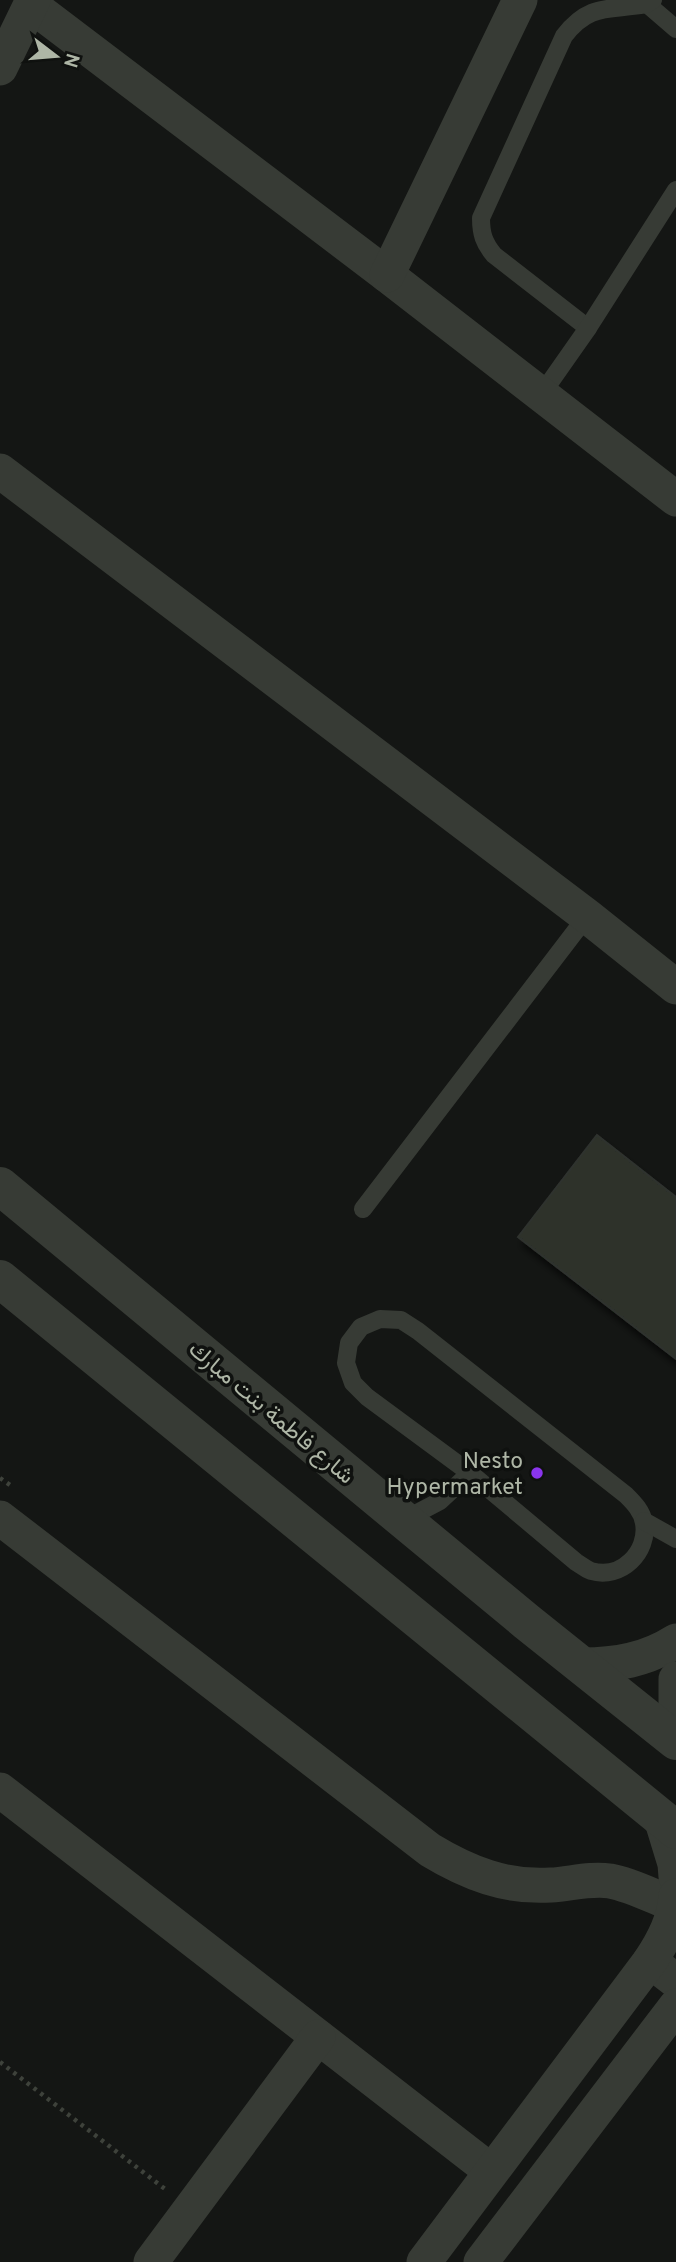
<svg xmlns="http://www.w3.org/2000/svg" width="676" height="2262" font-family="Overpass,Vazirmatn,sans-serif">
<defs>
<filter id="shadow"><feDropShadow dx="4.5" dy="8" stdDeviation="3.5" flood-color="#0009"/></filter>
</defs>
<rect width="100%" height="100%" fill="#141614"/>
<!-- building -->
<path fill="#2d302c" stroke="#2f322e" stroke-width="2" filter="url(#shadow)" d="M597 1135 676 1197V1359L518 1237Z"/>
<g fill="none" stroke-linecap="round" stroke-linejoin="round">
<!-- path -->
<g stroke="#3e423b" stroke-width="4.5" stroke-dasharray="3.5 5" stroke-linecap="butt">
<path d="M0 1478 10 1485"/>
<path d="M0 2062 165 2189"/>
</g>
<!-- service -->
<g stroke="#373b35" stroke-width="18">
<path d="M647 4 676 29"/>
<path d="M588 328 494 255C484 243 481 234 481 218L564 36C590 2 610 11 647 4L653 0"/>
<path d="M541 395 588 328 676 190"/>
<path d="M363 1209 587 916"/>
<path d="M380 1319 401 1320 418 1331 626 1495C634 1503 642 1511 644 1523 649 1552 621 1580 591 1571 586 1569 581 1565 576 1562L470 1473 367 1397 353 1383 346 1363 349 1343 361 1327Z"/>
<path d="M404 1520 440 1501 470 1473"/>
<path d="M644 1521 676 1539"/>
</g>
<!-- minor -->
<g stroke="#373b35" stroke-width="35">
<path d="M31 5 387 275 676 499"/>
<path d="M0 68 33 0"/>
<path d="M387 275 520 0"/>
<path d="M0 471 587 916 676 987"/>
<path d="M0 1518 430 1850C468 1873 506 1888 551 1885 570 1884 590 1878 610 1881 632 1885 654 1897 675 1905"/>
<path d="M582 1665C616 1665 646 1660 676 1641"/>
<path d="M676 1679V1706"/>
<path d="M0 1790 491 2171"/>
<path d="M661 1818 675 1864 676 1877"/>
<path d="M650 1961 676 1981"/>
<path d="M151 2262 318 2037"/>
<path d="M424 2262 650 1961C664 1940 674 1920 676 1896"/>
<path d="M481 2262 676 2006"/>
</g>
<!-- tertiary -->
<g stroke="#373b35" stroke-width="38">
<path d="M0 1186 527 1622 676 1741"/>
<path d="M0 1279 676 1830"/>
</g>
</g>
<!-- markers -->
<circle fill="#8b35ed" stroke="#0f110f" stroke-width="2.5" cx="537" cy="1473" r="7"/>
<g text-anchor="middle" stroke-width="7" stroke-linejoin="round" paint-order="stroke">
<!-- street labels -->
<g font-size="23" fill="#aeb6a6" stroke="#0f110f">
<text transform="translate(272 1412) rotate(40)" y="8">شارع فاطمة بنت مبارك</text>
</g>
<!-- poi labels -->
<g font-size="23" fill="#aeb6a6" stroke="#0f110f" text-anchor="end">
<text x="523" y="1468">Nesto<tspan x="523" dy="26">Hypermarket</tspan></text>
</g>
</g>
<!-- north arrow -->
<g transform="translate(56 56) rotate(106)" stroke="#0f110f" stroke-width="5" paint-order="stroke">
<path d="M0-5L12 26L0 18L-12 26Z" fill="#aeb6a6"/>
<text y="-10" font-size="19" font-weight="bold" text-anchor="middle" fill="#aeb6a6">N</text>
</g>
</svg>
